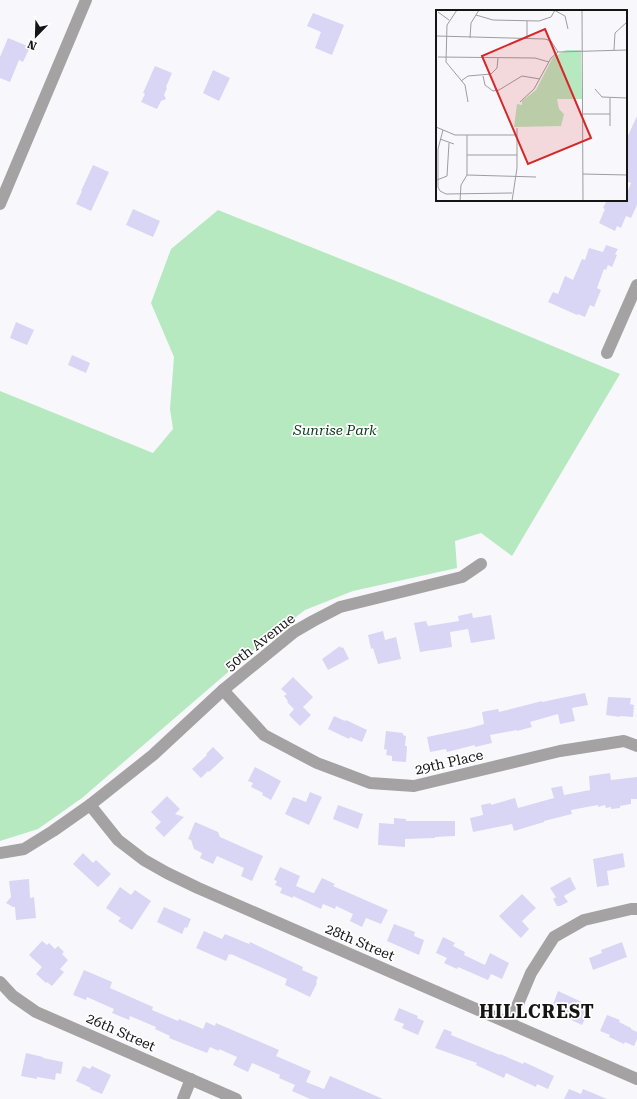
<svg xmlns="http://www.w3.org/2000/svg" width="637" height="1099" font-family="'Roboto Serif',serif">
<rect width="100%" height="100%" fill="#f8f8fc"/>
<!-- green -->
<path fill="#b6e9bf" d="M218 210 396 281 620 374 512 556 481 533 455 541 457 568 353 591 305 610 263 642 82 798 38 829 0 841V391L153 453 173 429 170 409 174 357 151 303 171 249Z"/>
<!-- building -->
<g fill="#d9d5f4">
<path d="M313 13 344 25 332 55 315 48 321 32 307 26Z"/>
<path d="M8 38 30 47 23 62 19 60 10 82 0 78V57Z"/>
<path d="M155 66 172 73 166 87 167 88 164 95 166 99 161 101 157 109 141 102 145 94 143 93Z"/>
<path d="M213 70 230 78 219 101 203 93Z"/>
<path d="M637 116V205L631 218 626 216 621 228 617 226 615 231 599 223 605 209 603 208 607 200H626V195L631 183 626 181V140Z"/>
<path d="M93 165 109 172 91 211 76 204 82 191H81Z"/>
<path d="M133 209 160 221 153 237 126 225Z"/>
<path d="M606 245 618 249 615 254 617 255 612 267 608 265 606 270 604 269 597 288 601 290 594 307 590 305 585 317 578 314 577 315 548 302 553 292 558 294 565 276 573 280 582 259 585 260 589 248 603 252Z"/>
<path d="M16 322 34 330 27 345 10 338Z"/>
<path d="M72 355 90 363 86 373 68 365Z"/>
<path d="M472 613 473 618 491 615 495 639 471 643 468 629 450 632 452 647 420 652 414 623 426 621 428 626 459 621 458 616Z"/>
<path d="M383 631 385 640 396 637 401 659 378 664 373 648 371 649 368 635Z"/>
<path d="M340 646 341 648 343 647 349 659 328 670 322 659Z"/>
<path d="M293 677 313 697 303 707 311 715 300 726 289 715 294 709 287 702 288 701 284 696 287 694 281 689Z"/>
<path d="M585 693 588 705 572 708 575 721 560 724 558 714 530 722 532 727 517 731V730L490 735 492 743 475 747V745L447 752 446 749 430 752 427 737 470 728 484 724 482 712 498 709 499 712 542 701V702Z"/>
<path d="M608 697 631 698 630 704 634 705 633 717 620 716V717L606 715Z"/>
<path d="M334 716 345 721 346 720 367 730 362 742 350 737 349 739 328 729Z"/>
<path d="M386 731 403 733V735L406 736 405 746H407L406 762 392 761V756L386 755 387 750 384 749Z"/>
<path d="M213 747 224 758 209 772 208 771 201 778 192 769 207 755 206 754Z"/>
<path d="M255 767 281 781 271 800 262 795 263 793 251 787 253 783 248 781Z"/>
<path d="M610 773 611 780 637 777V799H631V804L620 806V808L611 809V807L606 808 605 805 598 807V805L571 810 572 814 544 821V822L514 831 512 824 473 832 470 818 483 815 481 805 491 803V805L515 798 518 808 554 798 551 788 562 786 564 795 590 790 589 776Z"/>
<path d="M310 792 322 797 309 825 285 814 293 797 306 802Z"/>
<path d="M167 796 180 809 175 814 184 817 164 837 155 828 161 822 151 812Z"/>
<path d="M338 805 363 814 358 829 333 819Z"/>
<path d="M394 818 406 819V821H455V836L435 837V838L405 839V847L378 845 379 823 394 824Z"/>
<path d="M195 822 218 832 220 837 263 856 252 881 241 876 244 868 217 856 213 864 200 858 202 853 194 849 191 840 188 839Z"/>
<path d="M83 853 93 863 96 860 111 874 98 887 73 864Z"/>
<path d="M623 853 625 867 607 871 609 885 597 887 593 859Z"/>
<path d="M280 867 300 876 296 886 313 893H314L322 878 335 884 333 886 388 910 381 924 366 918 362 927 350 921 353 914 336 906 335 909 323 904 321 909 293 896V898L280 893 282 888 275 885 277 881 274 880Z"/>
<path d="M570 877 576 889 564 896 568 902 560 906H557L553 899 556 897 550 888Z"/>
<path d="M29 879 30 898 34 897 36 918 16 920 15 907H13L6 903 11 897 9 881Z"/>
<path d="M120 887 131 895 135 890 151 901 132 930 118 921 121 918 106 908Z"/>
<path d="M522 894 536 908 522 921 529 929 521 938 499 916Z"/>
<path d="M164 907 191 919 187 928 185 927 182 934 157 922Z"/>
<path d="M394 924 415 932 414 936 424 940 419 955 387 941Z"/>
<path d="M204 931 222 939 225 934 249 944 250 942 303 967 302 970 318 977 316 982 317 983 310 997 285 985 287 979 231 954V955L229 954 226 961 196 948Z"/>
<path d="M443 937 455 943 453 946 465 952 464 955 485 965 490 953 509 963 502 979 491 974 488 980 458 967 457 969 444 963 447 958 436 953Z"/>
<path d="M42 941 47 945 49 943 55 949 58 946 64 952 62 954 68 960 60 969 64 972 52 986 47 982 46 983 36 974 42 967 29 955Z"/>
<path d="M622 942 627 957 593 970 589 958 602 953 601 950Z"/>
<path d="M84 970 112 982 110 988 153 1007 152 1010 178 1021 179 1019 203 1029 206 1022 215 1026 216 1023 279 1050 276 1056 311 1071 306 1082 324 1089 330 1076 383 1099H310L292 1091 295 1085 279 1078 280 1075 252 1063 248 1072 233 1065 237 1057 219 1049V1051L210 1047 207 1053 169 1038 170 1036 155 1029 156 1027 130 1016 129 1020 112 1013 114 1009 87 997 86 1000 73 995Z"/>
<path d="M558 991 584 1003 581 1009 588 1012 582 1025 565 1017 567 1013 552 1007Z"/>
<path d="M399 1008 418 1016 417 1018 424 1021 418 1035 402 1028 404 1024 394 1020Z"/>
<path d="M607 1015 620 1020 619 1022 631 1028V1029L637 1032V1039L634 1046 625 1042 624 1044 609 1037 610 1035 600 1031Z"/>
<path d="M444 1029 452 1032 451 1035 500 1055V1054L523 1064 524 1062 554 1076 548 1089 537 1084 536 1087 506 1073 504 1078 476 1065 477 1063 435 1048Z"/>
<path d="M26 1053 43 1057V1058L63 1062 61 1074 56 1073 55 1080 37 1077V1079L21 1076Z"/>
<path d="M83 1066 90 1069 92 1066 111 1075 102 1094 90 1089 91 1088 76 1081Z"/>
<path d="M569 1089 581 1094 583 1089 607 1099H564Z"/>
</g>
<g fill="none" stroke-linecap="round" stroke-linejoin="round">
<!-- minor -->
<g stroke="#a4a2a2" stroke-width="12">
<path d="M0 204 86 0"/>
<path d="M607 353 637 285"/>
<path d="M223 690 264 735 317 763 370 783 414 786 560 751 624 741 637 746"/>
<path d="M90 805 118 840 144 860 167 873 198 888 637 1079"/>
<path d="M0 853 24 849 53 831 90 805 153 755 223 690 294 632 313 621 340 607 462 577 481 564"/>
<path d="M0 982 13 996 36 1012 236 1099"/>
<path d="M510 1023 531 973 554 937 584 920 631 909H637"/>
<path d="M183 1099 191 1079"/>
</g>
</g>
<g text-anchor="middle" stroke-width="3.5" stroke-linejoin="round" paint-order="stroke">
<!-- park labels -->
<g font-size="14" font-style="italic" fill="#043c19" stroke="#fff">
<text x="335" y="435">Sunrise Park</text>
</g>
<!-- street labels -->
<g font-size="14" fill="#151516" stroke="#fff">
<text transform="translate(260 642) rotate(-38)" y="5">50th Avenue</text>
<text transform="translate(449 762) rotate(-13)" y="5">29th Place</text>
<text transform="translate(360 942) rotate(23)" y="5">28th Street</text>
<text transform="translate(121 1032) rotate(24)" y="5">26th Street</text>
</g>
<!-- district labels -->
<g font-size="18" font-weight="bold" letter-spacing="1" fill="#151516" stroke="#fff">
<text x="537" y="1018">HILLCREST</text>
</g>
</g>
<!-- overview -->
<g transform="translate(436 10)">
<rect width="191" height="191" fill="#f8f8fc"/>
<path d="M130 40H145L146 89H121L123 99 128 104 125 116 78 117 81 94 86 95V91L100 80 117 47Z" fill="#b6e9bf"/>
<path fill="none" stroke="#9d9da0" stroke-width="1" d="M21 0 11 15 10 52 29 75 32 92M118 0 129 6 132 19M146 0 147 191M2 2 13 10M40 5 57 10 103 11 115 7 119 0M1 26 109 29 115 31 122 42M34 28 35 13 43 0M91 29V11M178 40 179 23 191 12M2 47 99 48 113 52M47 66 49 75 57 81 63 80 86 66 104 69M25 71 32 66 55 64 61 58 62 48M159 79 166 87 191 88M174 88V116M84 92 98 79 115 48 122 42 191 40M147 104H174M0 117 19 125H80M7 120 2 139V177L4 181 10 184 76 183M4 129 18 134M31 145H81M147 164 191 165M31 165 100 167M1 170 11 166 13 133M24 191 25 175 31 165V125M76 191 81 158V118"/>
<path fill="#d62828" fill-opacity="0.15" stroke="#d62828" stroke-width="2" d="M109 19 155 128 92 154 46 46Z"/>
<rect width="191" height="191" fill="none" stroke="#151516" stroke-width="2"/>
</g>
<!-- north arrow -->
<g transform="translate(36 36) rotate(203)" stroke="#ffffff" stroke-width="3" paint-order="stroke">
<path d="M0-3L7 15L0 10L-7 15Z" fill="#151516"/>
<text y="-6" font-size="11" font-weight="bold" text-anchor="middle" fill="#151516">N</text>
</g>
</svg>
